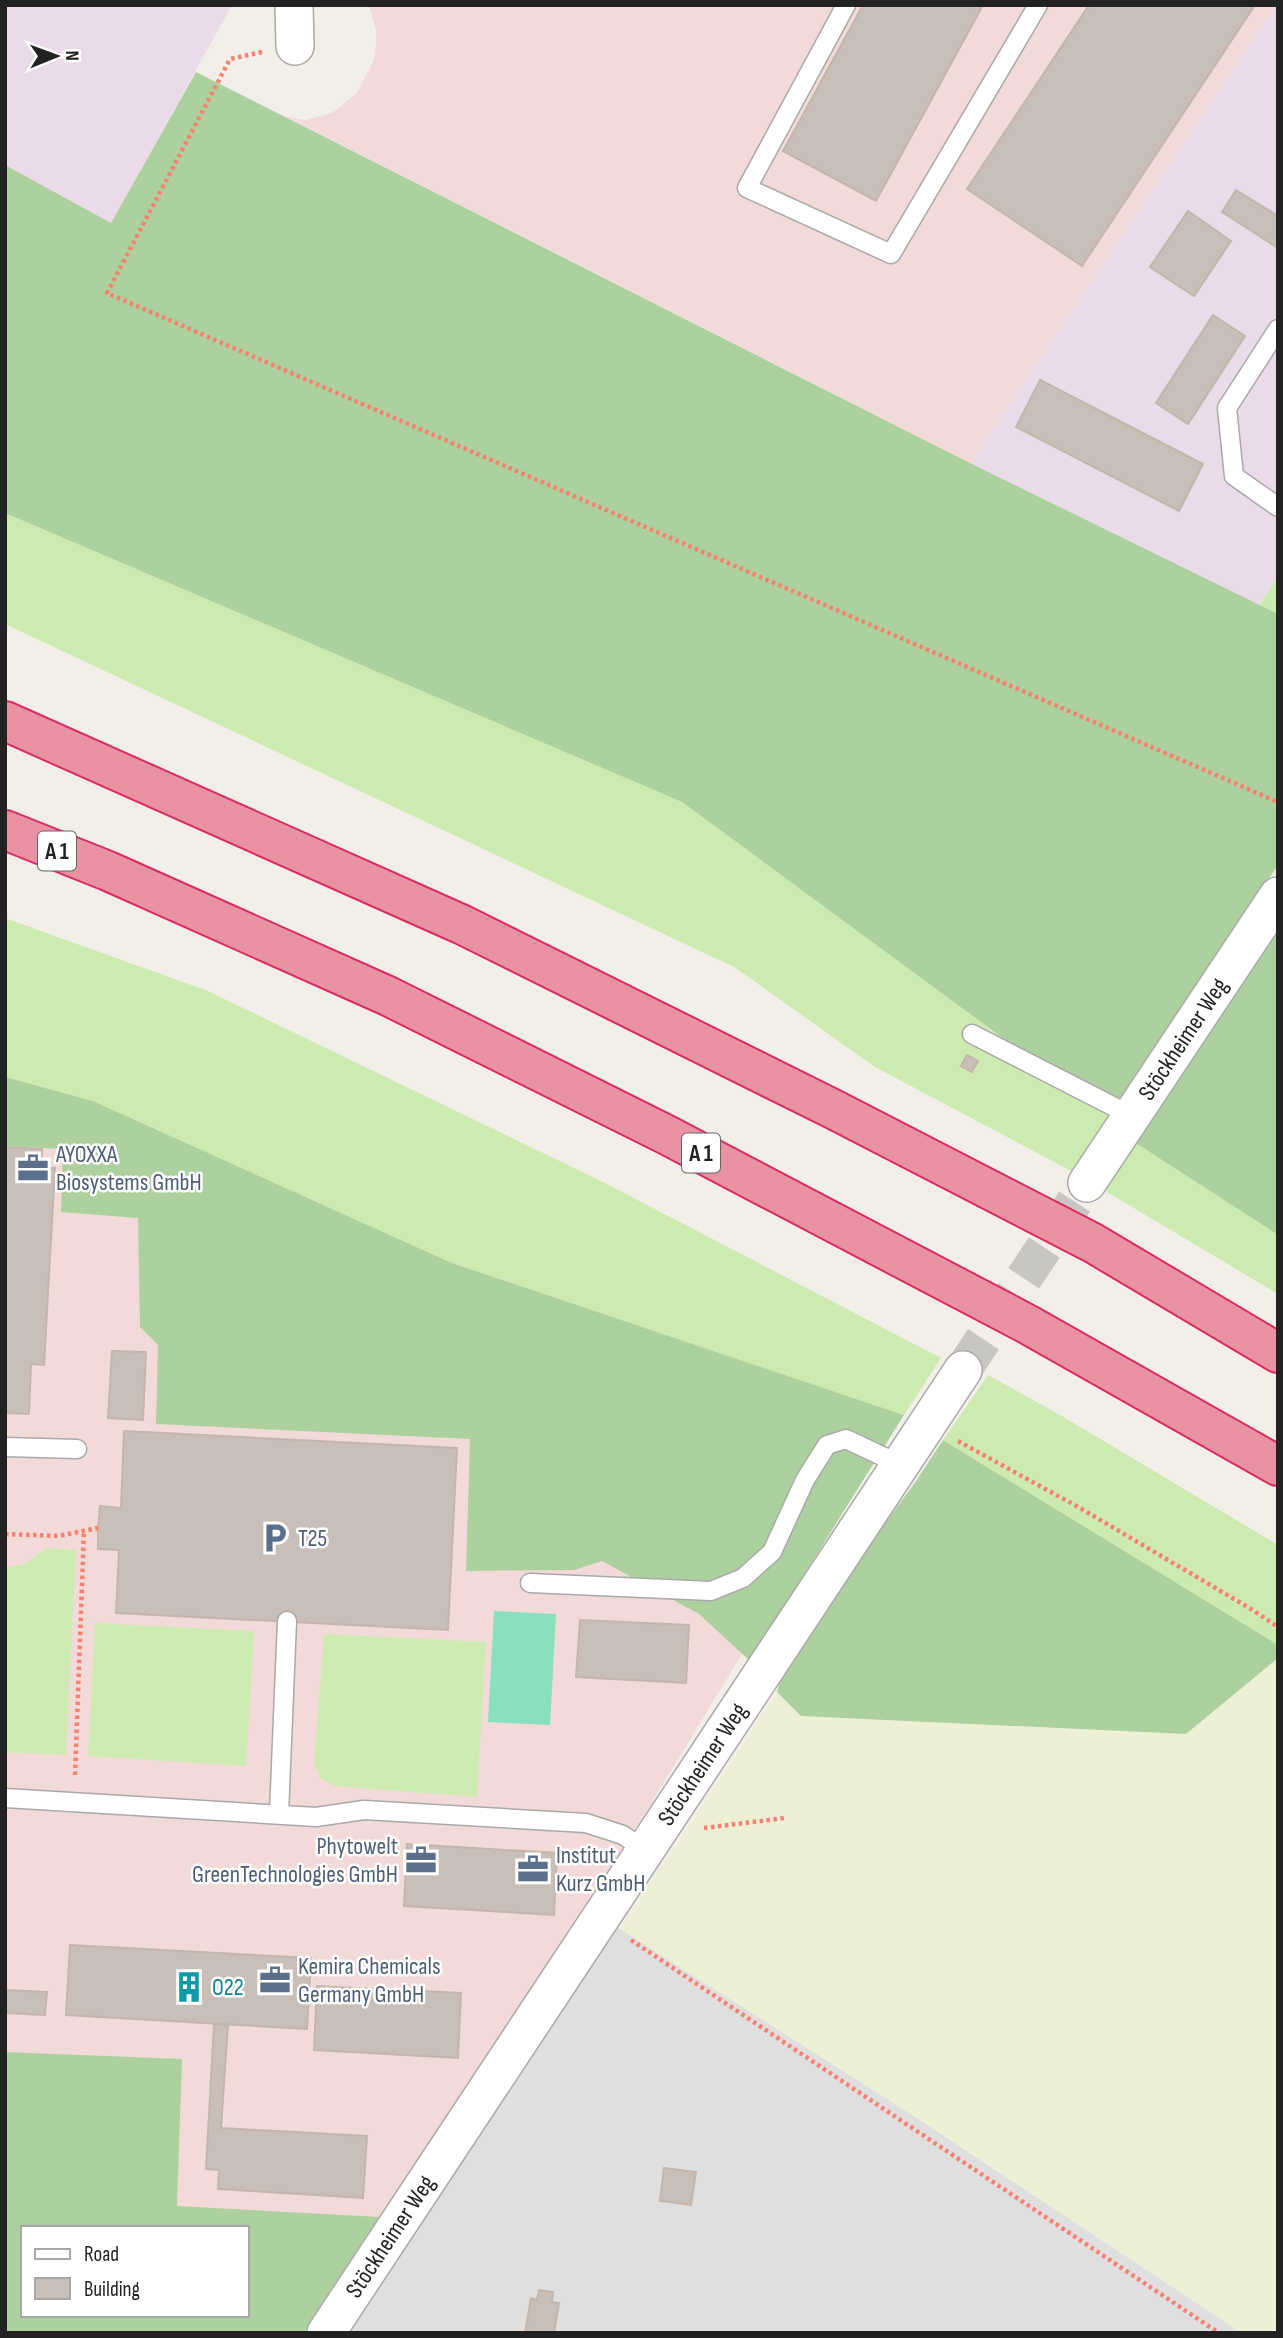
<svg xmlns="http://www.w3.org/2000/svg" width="1283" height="2338" font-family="'Sofia Sans Condensed',sans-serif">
<rect width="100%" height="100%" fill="#f2efe9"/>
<!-- residential -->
<path fill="#e0dfdf" d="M585 1906 917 2118 1242 2333H304Z"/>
<!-- commercial -->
<g fill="#f2dad9" fill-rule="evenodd">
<path d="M369 5H1276L970 463 286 117 306 120 332 113 357 93 374 60 376 44V31Z"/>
<path d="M5 1066 815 1534 649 1807 304 2333H5ZM23 2228H247V2315H23Z"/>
</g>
<!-- industrial -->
<g fill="#ebdbe8">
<path d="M5 5H232L111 224 5 165Z"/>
<path d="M1276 5H1278V576L1259 605 970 463Z"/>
</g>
<!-- farmland -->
<path fill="#eef0d5" d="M1278 1658V2333H1242L917 2118 620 1929 777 1692 802 1716 1186 1734Z"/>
<!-- grass -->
<g fill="#cdebb0">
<path d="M5 513 682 802 1110 1117 1075 1173 875 1067 734 967 5 624Z"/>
<path d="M1278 576V614L1259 605Z"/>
<path d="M5 918 208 991 603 1182 941 1358 904 1415 452 1263 93 1101 5 1077Z"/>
<path d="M1131 1140 1278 1235V1294L1097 1186Z"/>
<path d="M988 1375 1062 1416 1278 1545V1645L943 1440Z"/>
<path d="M46 1548 76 1550 66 1755 5 1752V1568L26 1564Z"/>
<path d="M95 1623 254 1631 246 1766 88 1756Z"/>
<path d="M324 1634 486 1642 477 1797 335 1786 321 1779 314 1764Z"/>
</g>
<!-- forest -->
<g fill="#add19e" fill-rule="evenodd">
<path d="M196 72 970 463 1278 614V865L1110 1117 682 802 5 513V165L111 223Z"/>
<path d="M1278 926V1235L1131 1140Z"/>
<path d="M5 1077 93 1101 452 1263 904 1415 750 1661 699 1614 602 1561 574 1570 466 1571 470 1439 156 1424 158 1345 140 1327 138 1218 61 1212 63 1149 5 1146Z"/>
<path d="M943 1440 1278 1645V1658L1186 1734 801 1716 777 1692 785 1658 914 1484Z"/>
<path d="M5 2052 182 2059 177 2206 380 2217 304 2333H5ZM23 2228H247V2315H23Z"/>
</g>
<!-- pitch -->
<path fill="#88e0be" d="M494 1611 556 1614 550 1725 488 1722Z"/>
<!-- building -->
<g fill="#c7bfb8" stroke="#c4b6ab" stroke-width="2">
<path d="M863 5H983L876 201 783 151Z"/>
<path d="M1089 5H1255L1082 266 967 189Z"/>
<path d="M1236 190 1278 216V248L1222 212Z"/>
<path d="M1188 211 1231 241 1194 296 1150 267Z"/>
<path d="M1213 315 1245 336 1188 424 1156 403Z"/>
<path d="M1040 380 1203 464 1179 511 1016 427Z"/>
<path d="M967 1055 978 1061 972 1072 961 1066Z"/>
<path d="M5 1147 42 1149 41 1167 55 1168 44 1365 31 1364 29 1414 5 1413Z"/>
<path d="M112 1351 146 1352 143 1420 108 1418Z"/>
<path d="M124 1431 457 1448 448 1630 116 1613 119 1550 98 1549V1528L100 1506 121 1508Z"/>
<path d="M580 1620 689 1625 686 1683 576 1677Z"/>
<path d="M407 1844 557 1853 554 1915 404 1906Z"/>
<path d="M70 1945 311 1958 307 2029 66 2015Z"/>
<path d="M317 1986 461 1993 458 2058 314 2050Z"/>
<path d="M5 1990 47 1992 45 2015 5 2013Z"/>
<path d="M214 2024 228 2025 221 2128 367 2136 363 2198 218 2189 219 2170 206 2169Z"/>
<path d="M664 2168 696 2172 691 2205 660 2201Z"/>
<path d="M539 2290 553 2292 552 2302 559 2303 554 2333H525L531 2298 537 2300Z"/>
</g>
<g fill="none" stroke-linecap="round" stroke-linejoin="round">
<!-- minor-tunnel -->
<path stroke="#c8c6c1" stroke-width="37" stroke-dasharray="37 18" stroke-linecap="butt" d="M963 1370 1087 1183"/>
<defs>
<g id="service">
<path d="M846 5 747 188 891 254 1038 5"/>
<path d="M1278 329 1227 408 1234 476 1278 507"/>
<path d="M972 1034 1130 1115"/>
<path d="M5 1447 77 1449"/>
<path d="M530 1583 711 1591 743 1578 772 1552 805 1480 827 1445 846 1439 901 1465"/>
<path d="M5 1798 316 1817 364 1810 586 1823 623 1835 644 1850"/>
<path d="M279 1814 287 1621"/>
</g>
<g id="minor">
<path d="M294 5 295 46"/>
<path id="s1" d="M1087 1183 1278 896"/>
<path id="s2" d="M326 2333 963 1370"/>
</g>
<g id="motorway">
<path d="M5 721 463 925 833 1109 1093 1243 1278 1353"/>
<path d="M5 830 108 871 388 996 667 1135 1027 1324 1278 1466"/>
</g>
</defs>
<!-- service casing -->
<use href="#service" stroke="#a9a9a9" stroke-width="21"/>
<!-- minor casing -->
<use href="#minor" stroke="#a9a9a9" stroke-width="40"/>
<!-- motorway casing -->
<use href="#motorway" stroke="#dc2a67" stroke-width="42"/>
<!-- path -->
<g stroke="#fa8072" stroke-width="4.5" stroke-dasharray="3.5 3.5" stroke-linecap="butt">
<path d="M262 52 230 59 107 293 1278 802"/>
<path d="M958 1441 1080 1508 1251 1609 1278 1627"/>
<path d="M5 1534 58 1536 98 1528"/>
<path d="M75 1775 84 1531"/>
<path d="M704 1828 785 1818"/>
<path d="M631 1940 1219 2333"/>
</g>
<!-- service -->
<use href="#service" stroke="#fff" stroke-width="18"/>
<!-- minor -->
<use href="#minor" stroke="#fff" stroke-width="37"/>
<!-- motorway -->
<use href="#motorway" stroke="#e892a2" stroke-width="38"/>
</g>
<!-- icons -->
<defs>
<symbol id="office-bare" viewBox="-9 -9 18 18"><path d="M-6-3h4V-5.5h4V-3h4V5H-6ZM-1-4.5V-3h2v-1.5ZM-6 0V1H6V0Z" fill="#5c6f8a" stroke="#fff" stroke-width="2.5" paint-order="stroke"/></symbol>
<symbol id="parking-bare" viewBox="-9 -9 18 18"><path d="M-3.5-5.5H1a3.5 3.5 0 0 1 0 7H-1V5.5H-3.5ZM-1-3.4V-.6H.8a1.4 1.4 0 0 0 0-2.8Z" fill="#5c6f8a" stroke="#fff" stroke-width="2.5" paint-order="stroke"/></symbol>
<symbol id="building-bare" viewBox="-9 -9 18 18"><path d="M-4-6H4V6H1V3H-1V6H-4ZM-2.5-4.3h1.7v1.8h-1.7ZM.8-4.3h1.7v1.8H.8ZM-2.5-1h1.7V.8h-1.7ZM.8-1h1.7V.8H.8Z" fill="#0f9aa8" stroke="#fff" stroke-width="2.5" paint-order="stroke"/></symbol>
</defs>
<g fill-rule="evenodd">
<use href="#office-bare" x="11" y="1146" width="44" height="44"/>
<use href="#parking-bare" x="253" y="1516" width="44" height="44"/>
<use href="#office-bare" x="399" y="1838" width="44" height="44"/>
<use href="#office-bare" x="511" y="1847" width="44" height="44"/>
<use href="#office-bare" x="253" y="1958" width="44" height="44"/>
<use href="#building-bare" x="167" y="1965" width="44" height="44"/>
</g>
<g text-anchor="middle" stroke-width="5" stroke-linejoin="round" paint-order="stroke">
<!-- shield labels -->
<g fill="#fff" stroke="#646464" stroke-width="2">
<rect x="38" y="831.5" width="38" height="39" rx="5"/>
<rect x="682" y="1133.5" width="38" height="39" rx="5"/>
</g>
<g font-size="23" font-weight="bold" fill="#222">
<text x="57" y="859">A 1</text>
<text x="701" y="1161">A 1</text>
</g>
<!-- street labels -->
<g font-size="24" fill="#222" stroke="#fff">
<text dy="8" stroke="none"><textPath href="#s1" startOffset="173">Stöckheimer Weg</textPath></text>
<text dy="8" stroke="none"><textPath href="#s2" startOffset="682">Stöckheimer Weg</textPath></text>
<text dy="8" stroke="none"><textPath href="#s2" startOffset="116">Stöckheimer Weg</textPath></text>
</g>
<!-- service labels -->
<g font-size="24" fill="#4e5e75" stroke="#fff" text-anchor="start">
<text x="56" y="1162">AYOXXA<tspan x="56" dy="28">Biosystems GmbH</tspan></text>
<text x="298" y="1546">T25</text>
<text x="398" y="1854" text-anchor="end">Phytowelt<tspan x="398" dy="28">GreenTechnologies GmbH</tspan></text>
<text x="556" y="1863">Institut<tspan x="556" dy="28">Kurz GmbH</tspan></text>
<text x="298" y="1974">Kemira Chemicals<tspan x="298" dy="28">Germany GmbH</tspan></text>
</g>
<!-- culture labels -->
<g font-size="24" fill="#0d838f" stroke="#fff" text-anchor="start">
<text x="212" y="1995">O22</text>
</g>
</g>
<!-- border -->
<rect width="1283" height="2338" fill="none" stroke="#222222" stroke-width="14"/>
<!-- legend -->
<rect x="21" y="2226" width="228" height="91" fill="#ffffff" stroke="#a7a7a7" stroke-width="2"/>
<rect x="35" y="2249" width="35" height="10" fill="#ffffff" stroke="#a7a7a7" stroke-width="2"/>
<text x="84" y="2261" font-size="21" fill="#222222">Road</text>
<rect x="35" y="2278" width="35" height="21" fill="#c7bfb8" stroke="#a7a7a7" stroke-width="2"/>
<text x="84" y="2296" font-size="21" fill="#222222">Building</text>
<!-- north arrow -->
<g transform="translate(56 56) rotate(89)" stroke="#ffffff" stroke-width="5" paint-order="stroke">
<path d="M0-5L12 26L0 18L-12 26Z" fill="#222222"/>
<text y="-10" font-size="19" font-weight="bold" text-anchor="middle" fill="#222222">N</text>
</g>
</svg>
